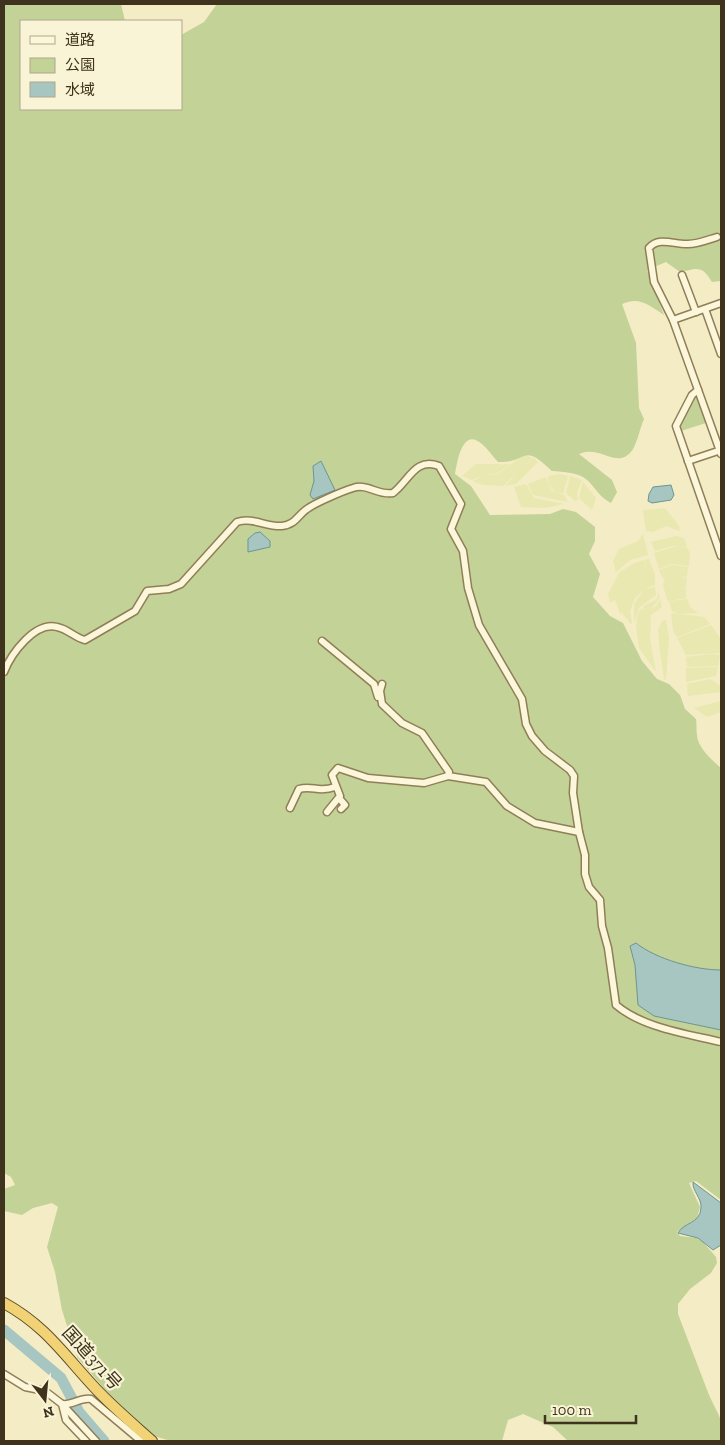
<svg xmlns="http://www.w3.org/2000/svg" width="725" height="1445" font-family="'Zilla Slab','Noto Sans JP',serif">
<rect width="100%" height="100%" fill="#f3ecc5"/>
<!-- farmland -->
<g fill="#e9e8b1">
<path d="M526 455 533 458 520 471 534 458 538 462 516 484 505 486 518 472 503 486 482 485 478 483 482 481 477 483 473 481 485 475 472 480 462 476 476 464H502L494 469 504 464H510L498 473 485 475 498 474 519 458Z"/>
<path d="M559 474 568 476 563 494 554 491 549 484 548 476Z"/>
<path d="M570 476 582 480 577 493 578 500 575 501 566 493Z"/>
<path d="M546 477 552 491 564 495 568 502 533 495 528 484Z"/>
<path d="M583 482 596 498 592 510 579 498Z"/>
<path d="M526 484 534 498 564 504 545 508 521 507 514 487Z"/>
<path d="M665 508 679 526 680 531 666 526 653 532 646 531 643 510Z"/>
<path d="M643 534 648 555 630 560 616 572 613 561 619 549 638 541Z"/>
<path d="M676 536 684 538 687 547 672 546 655 551 651 542Z"/>
<path d="M681 546 687 548 690 553 689 566 671 564 659 569 654 553 673 547Z"/>
<path d="M649 559 655 575 632 587 655 575V585L644 589 655 587 656 595 639 608 634 622V604L643 591 635 598 630 611 632 623 631 624 621 612V616L615 600 610 603 608 594 619 573 634 563 644 560 646 568 645 560Z"/>
<path d="M672 565 688 567 687 576 678 578 687 577 686 588 683 589H686V598L668 601 666 597 663 584 665 578 662 577 659 570Z"/>
<path d="M658 592 660 598 650 610 656 606 660 599 662 607 650 616 645 612 651 617 650 639 656 672 639 648 636 626 638 613 642 608 645 611 643 606 657 599Z"/>
<path d="M687 599 691 608 698 613 678 614 672 611 669 601Z"/>
<path d="M671 613 704 617 710 624 677 637 673 630Z"/>
<path d="M666 620 669 639 666 680 664 679 660 652 658 630 662 621Z"/>
<path d="M711 625 721 639V653L686 655 677 638Z"/>
<path d="M712 654 720 655 718 666 687 667 686 657Z"/>
<path d="M718 667 716 676 686 682V668Z"/>
<path d="M710 679 721 686V692L688 696 687 684Z"/>
<path d="M721 701V712L707 717 694 708Z"/>
</g>
<!-- green -->
<g fill="#c3d297">
<path d="M4 4H121L125 21H21V109H181V35L204 22 217 4H721V281L712 282C702 265 698 268 680 272L666 262 647 270 664 315C649 305 639 296 622 304L636 343 639 408 644 419C640 428 638 440 633 449 618 472 601 444 579 454L612 480 617 492 611 503C599 497 596 488 587 480 578 472 564 472 552 471 521 441 529 463 498 462 493 457 488 449 482 444 462 426 457 463 455 474L471 486 490 515 550 514 563 509 576 512 595 527V541L589 554 600 574 593 597 610 616 623 623 642 661 657 679 669 684 680 695 685 709 696 719C697 725 696 729 697 735 697 747 713 761 721 768V1200L696 1181 689 1183 700 1207 697 1218 677 1232 680 1236 697 1238 703 1242 716 1257 717 1263 711 1273 690 1289 678 1304V1314L709 1395 721 1420V1441H568L553 1427 523 1414 508 1420 502 1441H171L154 1436 125 1413 77 1357 62 1310 55 1272 47 1247 58 1207 52 1203 33 1208 22 1215 4 1211V1189L15 1185 11 1177 4 1173Z"/>
<path d="M697 391 709 422 681 431 678 430 679 422Z"/>
</g>
<!-- water -->
<g fill="#a7c6c1" stroke="#6c9591">
<path d="M321 461 335 490 313 499 310 495 314 481 313 466Z"/>
<path d="M671 485 674 495 671 500 652 503 648 501 649 494 653 487Z"/>
<path d="M260 532 270 541V547L248 552V539L255 533Z"/>
<path d="M636 943C656 959 695 970 721 970V1030L654 1016 638 1005 635 965 630 946Z"/>
<path d="M693 1182 721 1203V1245L713 1250 698 1238 678 1233C684 1222 700 1224 701 1208 702 1198 692 1191 693 1182Z"/>
</g>
<g fill="none" stroke-linecap="round" stroke-linejoin="round">
<!-- river -->
<path stroke="#a7c6c1" stroke-width="11" d="M4 1330 61 1378 79 1412 104 1441"/>
<defs>
<g id="minor">
<path d="M717 237C707 240 698 244 688 244 675 245 659 236 649 248L654 282 673 320 721 454"/>
<path d="M682 275 696 312"/>
<path d="M705 309 721 354"/>
<path d="M673 320 721 303"/>
<path d="M698 390 692 395 676 426 721 556"/>
<path d="M688 461 721 450"/>
<path d="M322 641 374 684 378 697"/>
<path d="M4 672C11 654 35 621 57 627 68 629 75 638 85 640L135 611 147 591 169 589 181 584 237 522C253 517 266 527 282 526 295 525 298 515 307 509 315 503 343 491 353 488 368 483 378 496 393 493 409 481 415 457 439 466L461 504 451 529 463 551 468 588 479 625 522 699 526 724 532 736 545 751 570 770 574 776 573 793 579 832 585 855V874L589 887 600 900 602 926 608 948 616 1005C643 1028 688 1034 721 1042"/>
<path d="M382 684 380 691 382 704 402 723 422 733 449 772 448 776"/>
<path d="M339 798 345 805 341 809"/>
<path d="M290 808 299 789C313 785 318 793 335 787"/>
<path d="M327 812 340 796 332 775 338 768 368 778 424 783 448 776 486 782 507 806 535 823 579 832"/>
<path d="M4 1374 25 1387 45 1391 62 1404 96 1441"/>
<path d="M62 1404C72 1406 80 1397 91 1399L141 1441"/>
<path d="M62 1404 66 1420 86 1441"/>
</g>
<path id="trunk" d="M4 1303C46 1326 64 1355 96 1389 114 1408 133 1424 152 1441"/>
</defs>
<!-- minor casing -->
<use href="#minor" stroke="#907e59" stroke-width="9"/>
<!-- trunk casing -->
<use href="#trunk" stroke="#5e4b2d" stroke-width="12"/>
<!-- minor -->
<use href="#minor" stroke="#fcf7da" stroke-width="6"/>
<!-- trunk -->
<use href="#trunk" stroke="#f1d274" stroke-width="10"/>
</g>
<g text-anchor="middle" stroke-width="4.5" stroke-linejoin="round" paint-order="stroke">
<!-- street labels -->
<g font-size="18" fill="#3f331e" stroke="#f9f4d6">
<text transform="translate(92 1358) rotate(48)" y="6">国道371号</text>
</g>
</g>
<!-- border -->
<rect width="725" height="1445" fill="none" stroke="#3f331e" stroke-width="10"/>
<!-- legend -->
<rect x="20" y="20" width="162" height="90" fill="#f9f4d6" stroke="#afa78c"/>
<rect x="30" y="36" width="25" height="8" fill="#fcf7da" stroke="#afa78c"/>
<text x="65" y="45" font-size="15" fill="#3f331e">道路</text>
<rect x="30" y="58" width="25" height="15" fill="#c3d297" stroke="#afa78c"/>
<text x="65" y="70" font-size="15" fill="#3f331e">公園</text>
<rect x="30" y="82" width="25" height="15" fill="#a7c6c1" stroke="#afa78c"/>
<text x="65" y="95" font-size="15" fill="#3f331e">水域</text>
<!-- north arrow -->
<g transform="translate(45 1400) rotate(164)" stroke="#f9f4d6" stroke-width="4" paint-order="stroke">
<path d="M0-4L9 19L0 12L-9 19Z" fill="#3f331e"/>
<text y="-8" font-size="14" font-weight="bold" text-anchor="middle" fill="#3f331e">N</text>
</g>
<!-- scale -->
<path d="M545 1415v8h91v-8" fill="none" stroke="#3f331e" stroke-width="2.5"/>
<text x="552" y="1415" font-size="15" fill="#3f331e" stroke="#f9f4d6" stroke-width="4" paint-order="stroke">100 m</text>
</svg>
